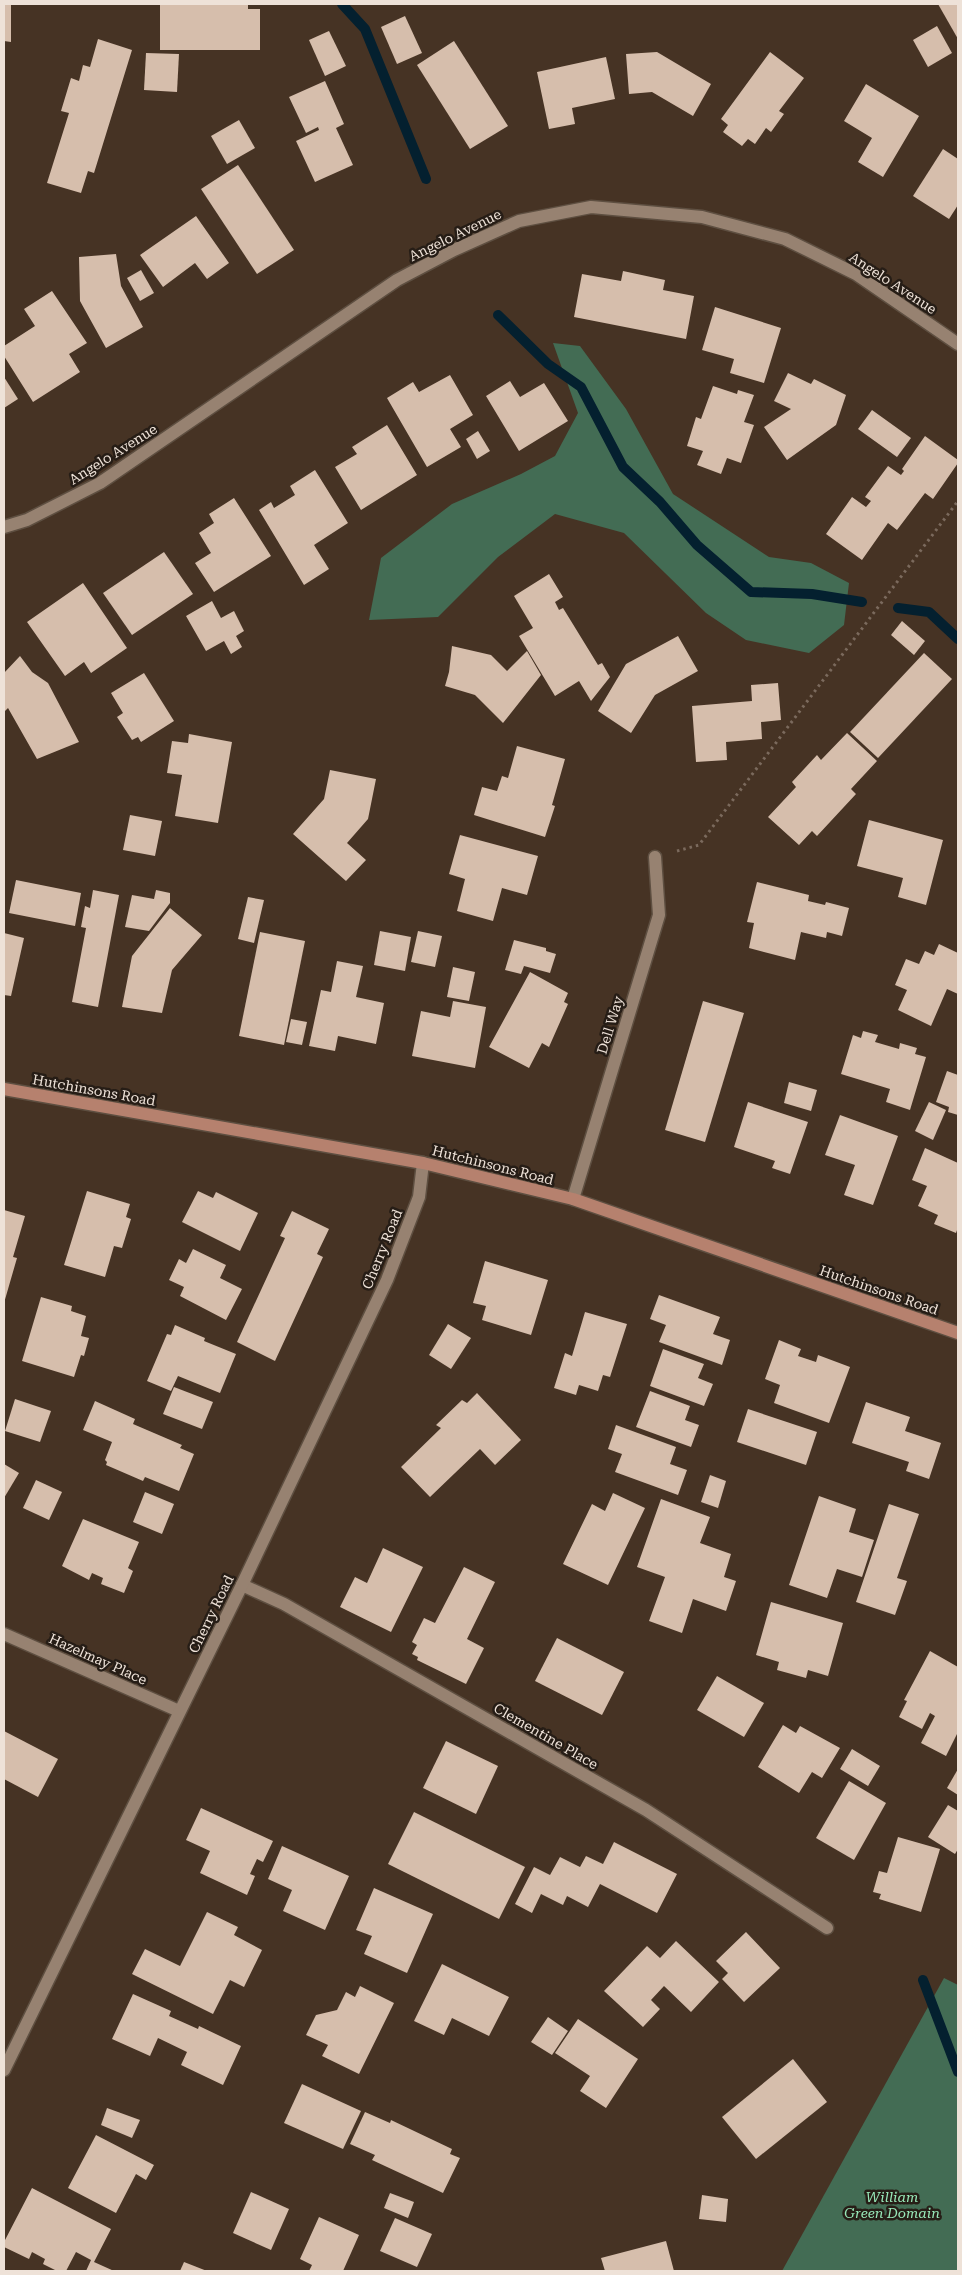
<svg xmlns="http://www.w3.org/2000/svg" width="962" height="2275" font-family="'Roboto Serif',serif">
<rect width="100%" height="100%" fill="#463324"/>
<!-- green -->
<g fill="#436c54">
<path d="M553 343 580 346 626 409 673 494 769 557 811 563 849 583 844 625 809 653 746 640 706 613 624 533 555 514 498 557 438 617 369 620 381 558 452 504 521 474 555 456 578 413Z"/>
<path d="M944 1978 958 1985V2271H782Z"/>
</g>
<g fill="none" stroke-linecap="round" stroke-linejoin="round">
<!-- stream -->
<g stroke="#04202f" stroke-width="10">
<path d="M342 4 365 29 426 179"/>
<path d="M498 315 548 364 581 387 623 467 660 502 697 545 751 592 812 594 862 602"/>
<path d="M898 608 929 612 958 639"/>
<path d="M923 1980 958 2072"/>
</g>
</g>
<!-- building -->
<g fill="#d6beac">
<path d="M4 4H11V42L4 41Z"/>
<path d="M160 4H248V9H260V50H160Z"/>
<path d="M938 4H958V39Z"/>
<path d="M405 16 422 53 397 64 381 27Z"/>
<path d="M937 26 952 53 928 67 913 40Z"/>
<path d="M329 31 346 66 325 76 309 40Z"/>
<path d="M98 39 132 50 94 173 88 171 81 193 47 183 69 113 61 111 71 78 79 81 83 65 90 67Z"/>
<path d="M454 41 508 126 470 149 417 65Z"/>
<path d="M657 52 711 84 693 116 652 92 629 94 626 54Z"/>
<path d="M770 52 804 78 779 111 784 114 771 132 766 128 755 144 748 139 742 146 723 132 728 125 721 119Z"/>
<path d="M146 53 179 54 177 92 144 90Z"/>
<path d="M606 57 615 99 572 108 575 124 549 129 537 72Z"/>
<path d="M325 81 344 124 336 128 353 165 315 182 296 141 319 130 318 127 306 133 289 97Z"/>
<path d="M866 84 919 116 883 177 858 162 872 138 844 121Z"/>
<path d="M239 120 255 148 227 164 211 136Z"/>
<path d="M943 149 958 159V205L949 219 913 196Z"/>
<path d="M238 165 294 250 257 274 201 189Z"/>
<path d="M196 216 229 263 207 279 195 263 163 287 140 255Z"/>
<path d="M116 254 121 286 143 327 106 348 80 301 79 257Z"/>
<path d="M141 270 154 293 140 301 127 278Z"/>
<path d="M623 271 665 280 663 290 694 296 686 339 574 317 582 274 621 281Z"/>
<path d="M52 291 87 343 69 354 80 372 33 402 4 356V346L35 326 24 309Z"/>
<path d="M715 307 781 328 764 383 730 373 734 359 702 350Z"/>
<path d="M788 373 811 384 814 379 846 395 836 425 787 460 764 427 791 409 774 401Z"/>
<path d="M450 375 473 415 450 429 461 447 427 467 387 398 413 382 419 392Z"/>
<path d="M4 377 18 399 4 408Z"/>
<path d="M510 381 520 397 544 383 568 421 519 451 486 396Z"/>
<path d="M713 386 737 394 738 390 754 395 744 422 754 425 741 463 727 458 721 474 697 465 703 451 687 446 696 417 701 419Z"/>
<path d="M872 410 911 438 897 457 858 429Z"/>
<path d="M387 425 417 475 361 510 335 467 357 454 352 447Z"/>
<path d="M478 431 490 451 477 459 466 439Z"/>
<path d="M925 436 958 460V463L933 499 925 493 897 530 888 523 862 560 826 534 852 497 866 507 871 501 865 497 888 466 901 475 904 471 902 469Z"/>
<path d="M315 470 348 523 314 545 329 569 304 585 259 510 271 502 274 508 295 495 290 486Z"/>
<path d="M234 498 271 556 214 592 195 563 211 553 199 533 214 523 209 514Z"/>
<path d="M164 552 193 594 132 635 103 593Z"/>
<path d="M549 574 563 597 555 602 559 610 563 608 598 665 602 663 610 677 591 701 579 681 555 696 519 636 533 628 514 596Z"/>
<path d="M83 583 127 648 91 673 84 662 65 676 27 622Z"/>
<path d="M212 601 221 618 234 611 244 631 236 636 242 647 231 654 224 641 206 651 186 616Z"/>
<path d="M902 621 925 641 914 655 891 635Z"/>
<path d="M678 636 698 671 655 695 631 733 598 711 626 664Z"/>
<path d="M452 646 491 655 507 671 527 651 541 675 503 723 475 695 445 686 449 672Z"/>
<path d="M924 653 952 679 878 758 850 732Z"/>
<path d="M20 656 32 672 48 683 79 742 37 759 8 708 4 712V673Z"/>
<path d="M144 673 174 721 141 742 138 737 132 740 117 717 123 713 111 693Z"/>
<path d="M778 683 781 720 761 722 762 739 726 742 727 760 696 762 692 706 752 701 751 685Z"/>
<path d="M847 733 877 761 851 789 856 794 817 836 812 831 799 845 768 817 796 787 792 782 817 755 821 760Z"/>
<path d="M189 734 232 742 218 823 175 816 182 775 167 773 172 741 188 743Z"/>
<path d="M517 746 565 759 552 805 555 806 545 837 474 815 482 787 497 791 502 776 508 778Z"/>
<path d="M330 770 376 779 368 819 347 843 366 860 346 881 293 834 324 799Z"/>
<path d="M130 815 162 821 155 856 123 850Z"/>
<path d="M869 820 943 840 926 905 898 897 903 878 857 866Z"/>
<path d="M460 835 538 856 527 895 502 888 493 921 457 911 465 879 449 874Z"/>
<path d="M16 880 81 893 75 926 9 913Z"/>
<path d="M757 882 809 895 808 901 825 905 826 902 849 908 842 936 827 932 826 938 801 932 795 960 749 948 754 923 747 922Z"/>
<path d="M93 890 119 895 98 1007 72 1002 86 928 81 927 85 906 90 908Z"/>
<path d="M156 890 170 893V903L149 931 125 927 132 895 154 899Z"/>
<path d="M248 897 264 900 254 943 238 939Z"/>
<path d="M170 908 202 935 172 970 162 1013 122 1007 132 956Z"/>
<path d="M380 931 411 937 405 971 374 965Z"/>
<path d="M418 931 442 936 435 967 411 962Z"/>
<path d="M260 932 305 941 284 1045 239 1036Z"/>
<path d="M4 933 24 938 11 996 4 995Z"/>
<path d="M514 940 546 948V951L556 954 550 973 524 966 521 974 505 970Z"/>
<path d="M939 944 958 953V994L947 989 931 1026 898 1010 907 990 895 985 906 959 919 964 925 951 934 955Z"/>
<path d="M337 961 363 966 356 997 384 1003 376 1044 338 1036 335 1051 309 1046 321 990 331 992Z"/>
<path d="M453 967 475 972 469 1001 447 997Z"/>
<path d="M530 972 568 993 564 1002 568 1004 549 1047 542 1043 529 1068 489 1047Z"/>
<path d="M453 1001 486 1007 475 1068 412 1056 421 1011 450 1017Z"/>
<path d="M703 1001 744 1013 705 1142 665 1130Z"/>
<path d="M291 1019 307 1022 302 1045 286 1042Z"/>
<path d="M863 1031 878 1035 875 1042 899 1049 900 1043 917 1048 915 1054 926 1057 910 1110 886 1102 890 1089 841 1074 853 1035 861 1038Z"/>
<path d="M947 1071 958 1075V1115L948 1112 949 1107 936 1102Z"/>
<path d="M789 1082 817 1090 811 1111 784 1103Z"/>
<path d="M748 1102 808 1122 790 1174 772 1168 775 1161 734 1147Z"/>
<path d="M929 1102 946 1110 933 1140 915 1131Z"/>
<path d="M840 1115 898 1136 873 1205 844 1195 855 1165 825 1155Z"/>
<path d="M925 1148 958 1163V1227L956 1233 934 1224 938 1215 918 1206 927 1186 912 1180Z"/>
<path d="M87 1191 130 1204 126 1217 131 1219 122 1248 114 1246 105 1277 64 1265Z"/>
<path d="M198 1191 213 1198 216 1192 258 1213 240 1251 182 1222Z"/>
<path d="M4 1210 25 1216 13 1257 17 1258 4 1303Z"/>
<path d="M292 1211 329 1229 317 1254 323 1257 275 1361 237 1342 285 1238 280 1236Z"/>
<path d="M193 1249 226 1265 220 1278 242 1289 226 1320 180 1296 184 1287 169 1280 179 1259 186 1263Z"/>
<path d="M485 1261 548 1280 531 1335 482 1320 486 1306 473 1303Z"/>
<path d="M659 1295 720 1317 713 1334 730 1340 722 1365 659 1342 666 1325 650 1319Z"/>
<path d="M41 1297 72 1306 71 1311 86 1316 81 1336 89 1338 84 1356 81 1355 74 1377 22 1361Z"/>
<path d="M585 1312 627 1324 610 1377 603 1375 598 1391 579 1385 576 1395 554 1388 565 1353 572 1356Z"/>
<path d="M448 1324 471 1338 451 1369 429 1355Z"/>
<path d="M175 1325 205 1338 204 1341 236 1354 220 1393 178 1376 171 1391 147 1381 167 1334 171 1335Z"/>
<path d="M779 1340 801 1349 798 1356 816 1362 818 1355 850 1367 829 1423 774 1403 780 1385 765 1379Z"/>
<path d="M663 1349 704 1364 698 1378 713 1384 704 1406 650 1386Z"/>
<path d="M174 1387 213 1402 202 1429 163 1414Z"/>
<path d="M650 1391 690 1406 685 1420 699 1425 691 1447 636 1427Z"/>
<path d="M477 1393 521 1440 495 1465 480 1449 430 1497 401 1467 441 1428 436 1425 462 1400 467 1403Z"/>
<path d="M15 1399 51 1411 40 1442 5 1431Z"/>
<path d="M95 1401 135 1419 133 1424 182 1445 180 1448 194 1454 179 1491 145 1477 143 1481 106 1465 107 1462 105 1460 112 1442 83 1430Z"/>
<path d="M866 1402 910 1417 905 1431 941 1443 929 1479 906 1471 909 1462 852 1443Z"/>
<path d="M748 1409 817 1432 806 1465 737 1442Z"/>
<path d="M616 1425 676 1447 670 1464 687 1470 678 1495 615 1472 622 1454 608 1449Z"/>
<path d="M4 1464 19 1473 4 1498Z"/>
<path d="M710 1475 726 1481 718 1508 701 1502Z"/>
<path d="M36 1480 62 1492 49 1520 23 1508Z"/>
<path d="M145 1492 174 1504 162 1534 133 1522Z"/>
<path d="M613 1493 645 1508 608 1585 563 1564 592 1504 605 1511Z"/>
<path d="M819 1496 856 1509 849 1532 874 1540 862 1577 837 1569 827 1598 789 1585Z"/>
<path d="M661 1499 710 1517 700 1543 731 1554 724 1577 736 1581 726 1611 693 1599 682 1633 649 1621 665 1577 637 1567Z"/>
<path d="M889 1504 919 1514 897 1578 907 1581 895 1615 856 1602Z"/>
<path d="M83 1519 139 1542 128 1568 133 1571 124 1593 101 1584 103 1578 92 1573 89 1580 62 1566Z"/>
<path d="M383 1548 423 1567 391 1632 340 1607 355 1577 367 1583Z"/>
<path d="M464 1567 495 1582 467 1639 484 1648 466 1684 417 1660 418 1657 412 1654 417 1645 412 1642 424 1618 435 1623Z"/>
<path d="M771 1602 843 1623 828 1676 808 1670 806 1678 777 1670 779 1662 756 1655Z"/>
<path d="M557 1638 624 1672 602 1715 535 1681Z"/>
<path d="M930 1651 958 1667V1732L946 1756 921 1743 935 1716 930 1713 922 1729 899 1717 907 1701 904 1700Z"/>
<path d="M717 1676 764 1703 744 1737 697 1710Z"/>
<path d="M783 1725 796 1733 800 1726 840 1748 822 1778 812 1772 799 1793 758 1767Z"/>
<path d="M4 1731 58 1759 38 1797 4 1779Z"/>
<path d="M446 1741 498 1766 476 1814 423 1788Z"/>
<path d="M852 1749 880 1766 868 1786 840 1769Z"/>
<path d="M958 1769V1795L947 1788Z"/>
<path d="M849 1781 886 1803 854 1860 816 1838Z"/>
<path d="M948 1805 958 1811V1849L955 1854 928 1837Z"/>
<path d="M201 1808 273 1841 263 1862 257 1859 250 1874 255 1876 247 1895 200 1873 210 1851 186 1840Z"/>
<path d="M414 1812 525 1867 499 1919 388 1864Z"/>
<path d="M898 1837 940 1849 921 1912 879 1899 881 1894 873 1892 879 1871 887 1873Z"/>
<path d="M614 1842 677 1874 657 1913 600 1884 588 1907 567 1896 563 1905 541 1894 532 1913 515 1904 534 1867 550 1875 560 1857 580 1867 586 1856 603 1864Z"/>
<path d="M282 1846 349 1876 325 1930 283 1911 292 1890 268 1879Z"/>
<path d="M374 1888 433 1914 407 1973 364 1954 372 1936 356 1930Z"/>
<path d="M207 1912 238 1927 234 1935 262 1950 244 1987 230 1980 213 2014 132 1974 145 1949 180 1966Z"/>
<path d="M746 1932 780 1968 744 2002 722 1979 728 1973 716 1961Z"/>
<path d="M676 1941 719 1982 691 2012 664 1986 651 2000 660 2009 643 2027 604 1991 647 1946 660 1958Z"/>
<path d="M442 1964 509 1997 489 2036 452 2018 444 2035 414 2021Z"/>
<path d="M360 1986 394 2003 359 2074 322 2056 328 2045 306 2035 316 2015 337 2010 346 1992 355 1997Z"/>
<path d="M133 1994 171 2011 169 2016 198 2029 199 2026 241 2046 223 2085 181 2065 187 2052 158 2038 150 2056 112 2039Z"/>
<path d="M548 2017 568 2031 552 2055 531 2042Z"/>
<path d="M578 2019 638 2059 606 2108 580 2091 590 2076 555 2053Z"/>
<path d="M793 2059 827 2102 756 2159 722 2117Z"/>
<path d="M302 2084 361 2111 343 2149 284 2123Z"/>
<path d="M107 2108 140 2120 132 2138 101 2125Z"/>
<path d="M365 2112 390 2123 391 2120 452 2149 450 2154 460 2158 443 2193 372 2160 375 2155 350 2144Z"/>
<path d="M96 2135 154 2165 146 2180 136 2174 116 2213 68 2188Z"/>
<path d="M32 2188 111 2229 94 2262 114 2271H86L91 2260 76 2252 66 2271H57L43 2264 45 2259 32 2252 29 2259 4 2247V2242Z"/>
<path d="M251 2192 289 2209 271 2250 233 2233Z"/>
<path d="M390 2193 414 2202 408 2218 384 2208Z"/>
<path d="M702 2195 728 2199 726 2222 699 2219Z"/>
<path d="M319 2217 359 2235 343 2271H309L312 2265 300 2259Z"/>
<path d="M395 2218 432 2234 417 2267 380 2251Z"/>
<path d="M666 2241 674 2271H605L601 2258Z"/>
<path d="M184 2262 207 2271H180Z"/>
</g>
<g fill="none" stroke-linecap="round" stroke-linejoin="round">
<defs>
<path id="lane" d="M242 1585 284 1604 646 1810 827 1928"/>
<g id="street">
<path d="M4 527 27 520 100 483 397 280 454 250 519 221 591 207 702 217 785 239 856 274 958 344"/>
<path d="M573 1199 659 915 655 857"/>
<path d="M4 1634 179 1711"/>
<path d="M4 2070 242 1585 387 1280 419 1197 423 1163"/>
</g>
<path id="secondary" d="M4 1089 423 1163 573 1199 958 1333"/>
</defs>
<!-- lane casing -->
<use href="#lane" stroke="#5e4f41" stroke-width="15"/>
<!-- street casing -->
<use href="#street" stroke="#5e4f41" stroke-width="15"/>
<!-- secondary casing -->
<use href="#secondary" stroke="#5e4f41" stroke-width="15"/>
<!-- path -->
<path stroke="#7b6a5d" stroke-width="3" stroke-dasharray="2.5 4" stroke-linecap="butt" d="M677 851 699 845 958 501"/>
<!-- lane -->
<use href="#lane" stroke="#978271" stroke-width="12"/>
<!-- street -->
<use href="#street" stroke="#978271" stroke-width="12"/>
<!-- secondary -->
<use href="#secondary" stroke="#b6816e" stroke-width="12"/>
</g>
<g text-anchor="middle" stroke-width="5" stroke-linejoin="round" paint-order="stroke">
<!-- street labels -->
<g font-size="14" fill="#eee2d8" stroke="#261d16">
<text transform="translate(455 235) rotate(-26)" y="5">Angelo Avenue</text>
<text transform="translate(893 283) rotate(33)" y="5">Angelo Avenue</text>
<text transform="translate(113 454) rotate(-32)" y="5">Angelo Avenue</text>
<text transform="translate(610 1025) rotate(-73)" y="5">Dell Way</text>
<text transform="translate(94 1090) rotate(10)" y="5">Hutchinsons Road</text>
<text transform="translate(493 1165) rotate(14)" y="5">Hutchinsons Road</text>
<text transform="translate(382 1249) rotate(-68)" y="5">Cherry Road</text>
<text transform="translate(879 1290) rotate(19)" y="5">Hutchinsons Road</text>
<text transform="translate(211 1614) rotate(-64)" y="5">Cherry Road</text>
<text transform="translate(98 1659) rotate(24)" y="5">Hazelmay Place</text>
<text transform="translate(546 1736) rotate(30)" y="5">Clementine Place</text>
</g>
<!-- park labels -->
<g font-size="14" font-style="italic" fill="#98e9b9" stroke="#261d16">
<text x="892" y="2202">William<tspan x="892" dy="16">Green Domain</tspan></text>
</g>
</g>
<!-- border -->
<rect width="962" height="2275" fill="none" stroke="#eee2d8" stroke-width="10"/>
</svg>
